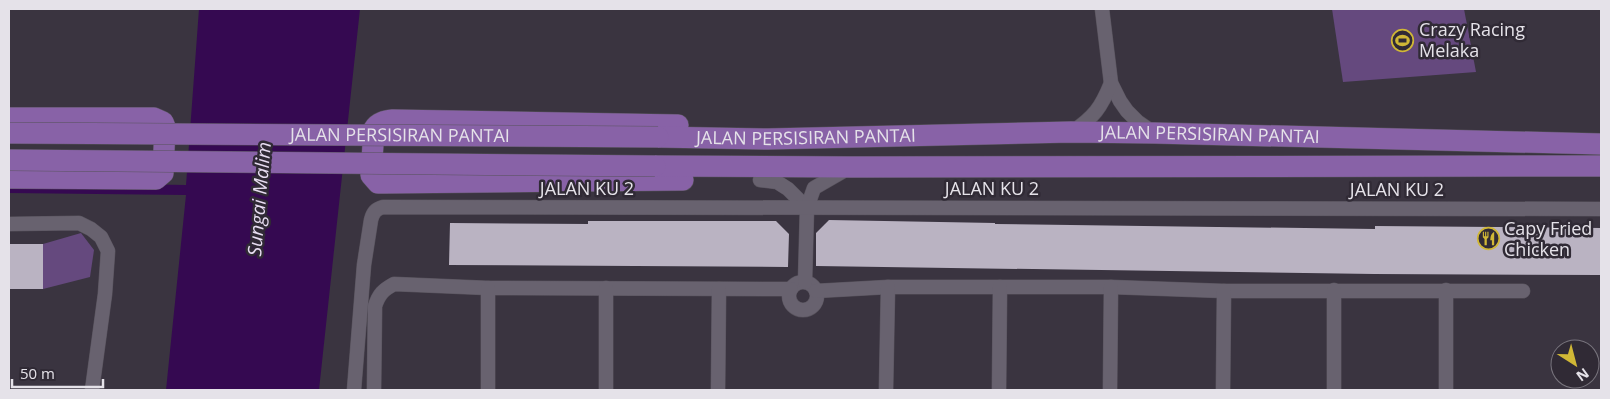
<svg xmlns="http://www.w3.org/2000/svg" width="1610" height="399" font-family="'Open Sans',sans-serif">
<rect width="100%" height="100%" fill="#3a3440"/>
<!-- green -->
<g fill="#65497e">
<path d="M1332 9H1464L1476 72 1343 82Z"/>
<path d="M81 233 94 250 90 277 43 289V244Z"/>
</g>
<!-- water -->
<path fill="#350951" d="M199 9H360L319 390H166L186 195 9 193V182L186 185Z"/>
<!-- building -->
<g fill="#bab3c2">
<path d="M829 220 995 223V224L1375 229V226L1601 228V275L1374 274 816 266V233Z"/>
<path d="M588 221H776L789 234 788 267 449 265 450 223 588 224Z"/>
<rect x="9" y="244" width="34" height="45"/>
</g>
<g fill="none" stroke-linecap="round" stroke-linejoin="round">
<defs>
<g id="street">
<path d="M1102 9 1111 83 1120 101 1127 111 1138 122 1154 133"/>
<path d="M1072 132C1094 117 1101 108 1111 83"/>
<path d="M760 180 777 182 788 189 807 208"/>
<path d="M9 224 79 223 91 229 101 237 108 251 105 294 92 390"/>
<circle cx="803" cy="296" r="14"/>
<path d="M805 282 807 208 814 188 847 169"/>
<path d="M1446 290V390"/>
<path d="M816 291 888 287H1111L1224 291H1523"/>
<path d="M354 390 364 265 371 220C373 212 376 209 383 207L1601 209"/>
<path d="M374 390 375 306C379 294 383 290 394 284L488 288 791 289"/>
<path d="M488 390V288"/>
<path d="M606 390V288"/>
<path d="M718 390 719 289"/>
<path d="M886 390 888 287"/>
<path d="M999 390 1000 287"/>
<path d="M1110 390 1111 287"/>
<path d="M1223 390 1224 291"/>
<path d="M1334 390V290"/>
</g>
<g id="primary">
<path d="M9 118H154L163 122 165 127 163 173 156 179 9 178"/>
<path d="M678 125 393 120C385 121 378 122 374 129L371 175 378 183H384L683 180"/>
<path id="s1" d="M658 137 768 139 1071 132 1154 133 1601 144"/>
<path d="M655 166 850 167 1601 166"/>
</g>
</defs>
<!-- street casing -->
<use href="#street" stroke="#58535d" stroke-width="15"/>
<!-- primary casing -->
<use href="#primary" stroke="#58535d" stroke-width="22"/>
<!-- street -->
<use href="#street" stroke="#68626f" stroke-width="14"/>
<!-- primary -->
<use href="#primary" stroke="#8862a7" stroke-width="21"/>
<defs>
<g id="primary-bridge">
<path id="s2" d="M9 133 658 137"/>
<path d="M9 160 655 166"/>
</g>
</defs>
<!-- primary-bridge casing -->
<use href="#primary-bridge" stroke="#58535d" stroke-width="22" stroke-linecap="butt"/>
<!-- primary-bridge -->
<use href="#primary-bridge" stroke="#8862a7" stroke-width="21"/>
</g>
<!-- icons -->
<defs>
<symbol id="stadium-ring" viewBox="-11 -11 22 22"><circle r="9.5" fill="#302a35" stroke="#d0b736" stroke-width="1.5"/><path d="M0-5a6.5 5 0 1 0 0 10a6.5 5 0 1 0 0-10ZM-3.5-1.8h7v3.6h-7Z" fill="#d0b736"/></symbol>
<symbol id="restaurant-ring" viewBox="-11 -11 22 22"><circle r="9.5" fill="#302a35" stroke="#d0b736" stroke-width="1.5"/><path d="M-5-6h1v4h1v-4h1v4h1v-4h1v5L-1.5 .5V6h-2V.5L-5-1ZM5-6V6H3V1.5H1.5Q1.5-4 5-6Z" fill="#d0b736"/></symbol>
</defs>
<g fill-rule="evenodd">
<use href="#stadium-ring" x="1390" y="28" width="25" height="25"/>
<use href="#restaurant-ring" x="1476" y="226" width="25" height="25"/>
</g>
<g text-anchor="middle" stroke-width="5" stroke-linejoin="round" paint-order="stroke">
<!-- poi labels -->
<g font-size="18" fill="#e5e2e9" stroke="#302a35" text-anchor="start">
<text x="1419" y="36">Crazy Racing<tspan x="1419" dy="21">Melaka</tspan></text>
<text x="1504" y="235">Capy Fried<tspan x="1504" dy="21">Chicken</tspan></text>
</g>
<!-- street labels -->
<g font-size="18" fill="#e5e2e9" stroke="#302a35">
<text dy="6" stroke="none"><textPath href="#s1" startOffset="552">JALAN PERSISIRAN PANTAI</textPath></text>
<text dy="6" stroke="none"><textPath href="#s2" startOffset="391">JALAN PERSISIRAN PANTAI</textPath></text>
<text dy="6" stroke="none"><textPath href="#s1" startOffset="148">JALAN PERSISIRAN PANTAI</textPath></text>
<text x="587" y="195">JALAN KU 2</text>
<text x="992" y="195">JALAN KU 2</text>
<text x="1397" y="196">JALAN KU 2</text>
</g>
<!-- water labels -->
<g font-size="19" font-style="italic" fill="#e8ddf2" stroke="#302a35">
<text transform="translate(259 199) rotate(-85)" y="7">Sungai Malim</text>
</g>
</g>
<!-- border -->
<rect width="1610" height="399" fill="none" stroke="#e5e2e9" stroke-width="20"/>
<!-- north arrow -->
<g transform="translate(1575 364) rotate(144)"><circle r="24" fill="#302a35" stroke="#78747d"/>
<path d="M0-4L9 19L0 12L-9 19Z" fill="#d0b736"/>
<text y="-8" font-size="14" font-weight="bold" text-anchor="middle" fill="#e5e2e9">N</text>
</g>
<!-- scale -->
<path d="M12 379v8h91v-8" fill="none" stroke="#e5e2e9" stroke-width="2.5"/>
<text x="20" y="379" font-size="15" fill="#e5e2e9" stroke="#302a35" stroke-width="4" paint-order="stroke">50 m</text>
</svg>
